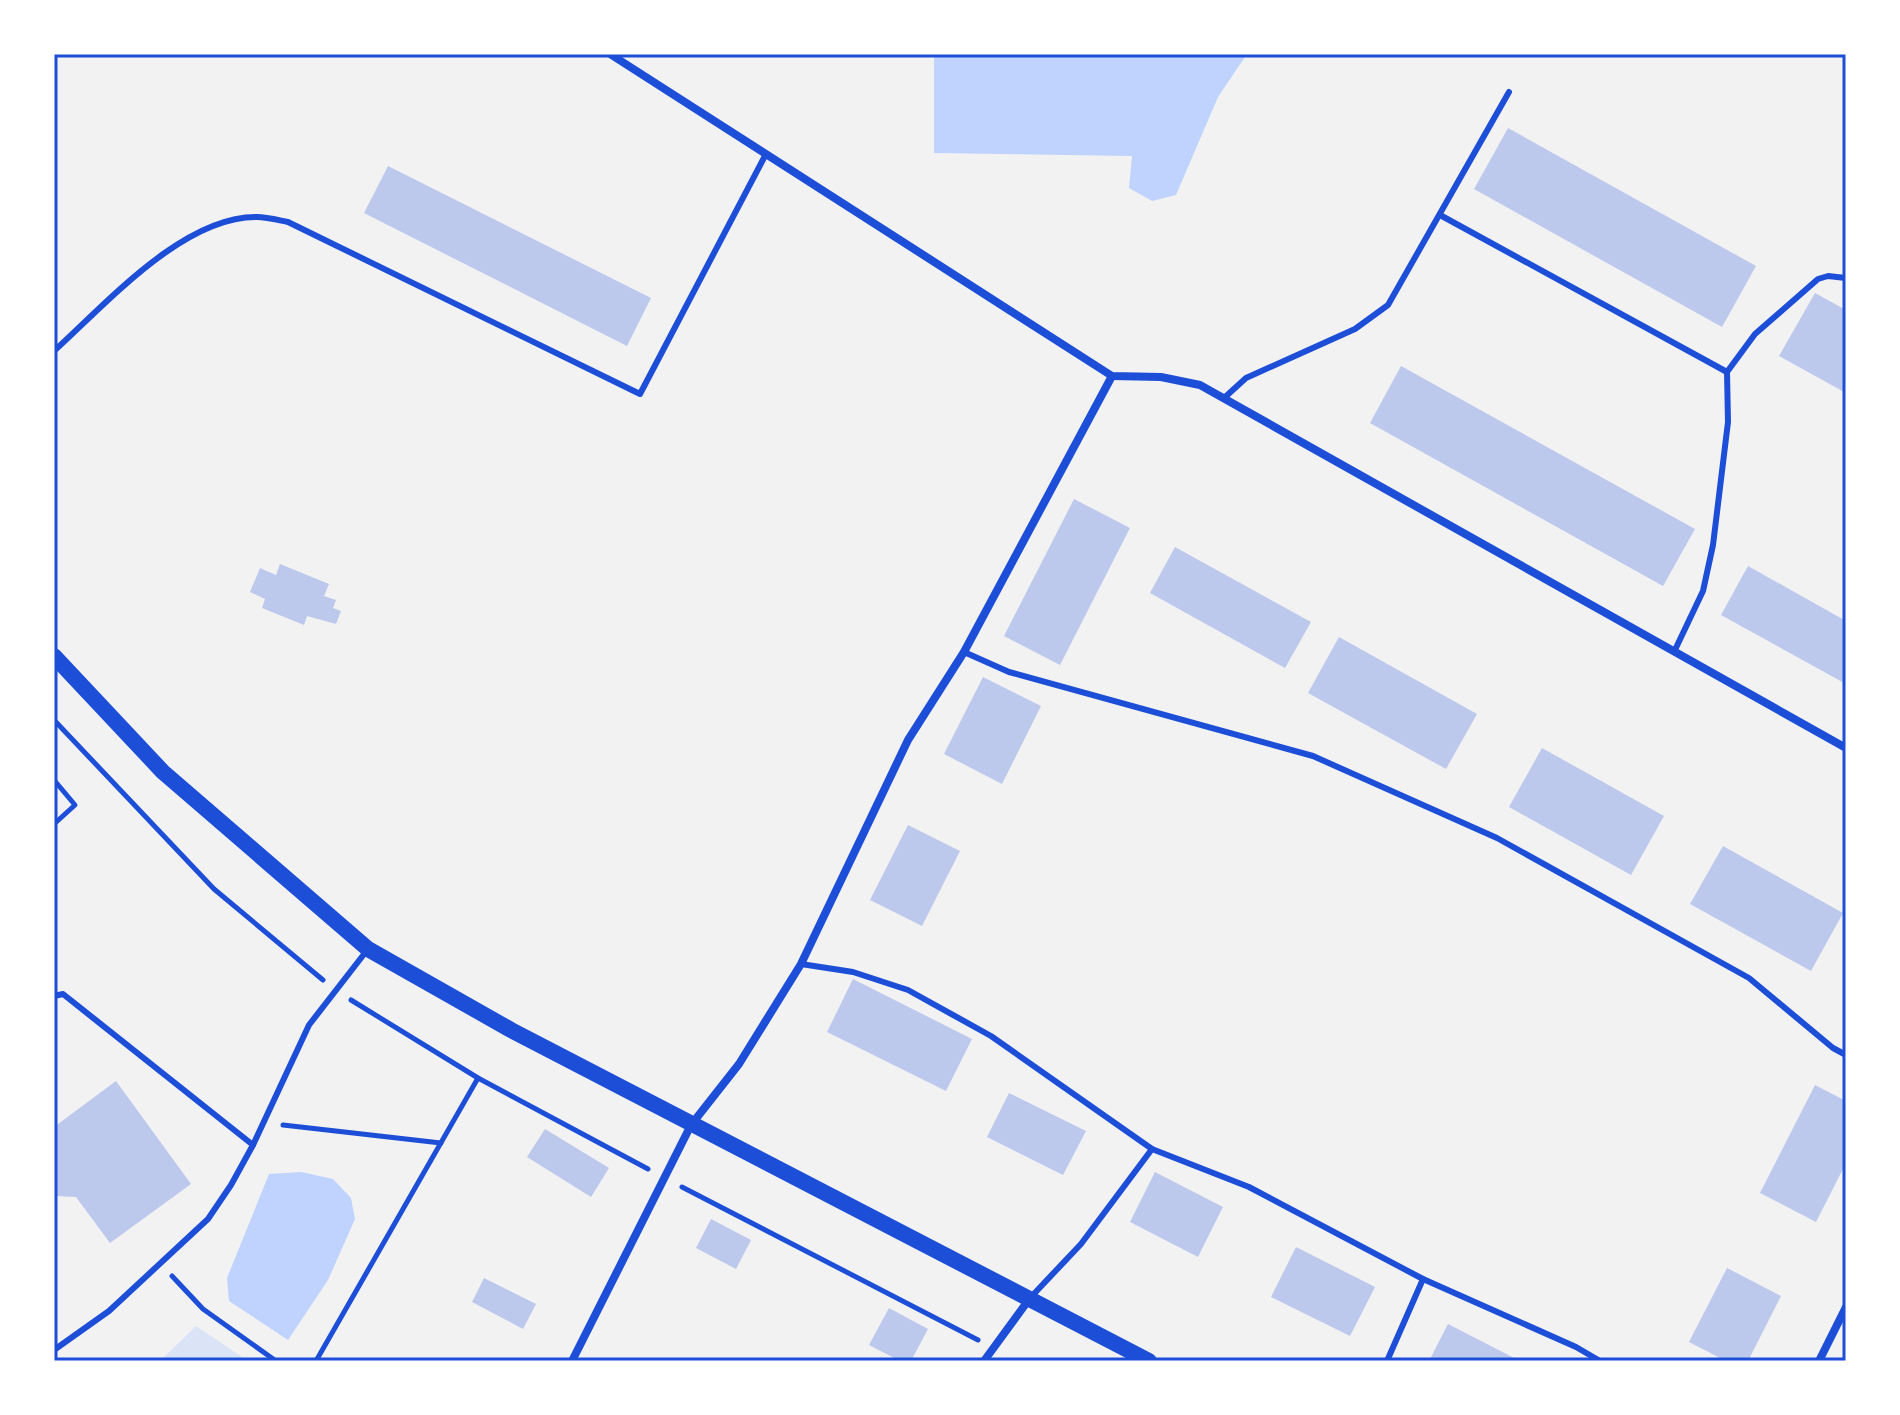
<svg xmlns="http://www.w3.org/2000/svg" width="1900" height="1415" font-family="'Alegreya Sans',sans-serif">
<rect width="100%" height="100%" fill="#f2f2f2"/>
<!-- green -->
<path fill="#dbe4f7" d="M196 1326 248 1361H160Z"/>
<!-- water -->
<g fill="#bfd3fe">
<path d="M934 54H1247L1218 97 1176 195 1152 201 1129 188 1132 156 934 153Z"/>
<path d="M301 1172 333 1179 351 1198 355 1219 328 1280 288 1340 229 1301 227 1278 269 1174Z"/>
</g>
<!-- building -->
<g fill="#bdc9ec">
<path d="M1508 128 1756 266 1722 327 1474 189Z"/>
<path d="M388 166 651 298 627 346 364 213Z"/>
<path d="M1815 293 1846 310V393L1779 356Z"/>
<path d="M1401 366 1695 529 1663 586 1370 423Z"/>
<path d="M1074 499 1130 528 1060 665 1004 636Z"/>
<path d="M1175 547 1311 622 1285 668 1150 593Z"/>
<path d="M280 564 329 584 324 596 336 600 333 608 341 611 336 624 307 616 304 625 262 608 265 599 250 592 260 568 276 575Z"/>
<path d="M1748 566 1846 621V684L1721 615Z"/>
<path d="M1339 637 1477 714 1446 769 1308 693Z"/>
<path d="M983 677 1041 706 1002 784 944 754Z"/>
<path d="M1542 748 1664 816 1631 875 1509 807Z"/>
<path d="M908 825 960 851 922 926 870 900Z"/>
<path d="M1723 846 1843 913 1811 971 1690 904Z"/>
<path d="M853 979 972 1039 946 1091 827 1032Z"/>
<path d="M116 1081 191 1184 110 1243 76 1197 54 1196V1127Z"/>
<path d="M1815 1085 1846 1101V1163L1816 1222 1760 1193Z"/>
<path d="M1009 1093 1086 1131 1063 1175 987 1137Z"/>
<path d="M545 1129 609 1168 591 1197 527 1157Z"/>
<path d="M1155 1172 1223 1207 1198 1257 1130 1222Z"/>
<path d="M711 1219 751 1240 736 1269 696 1248Z"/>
<path d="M1296 1247 1375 1287 1350 1336 1271 1297Z"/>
<path d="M1727 1268 1781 1296 1748 1361H1726L1689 1342Z"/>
<path d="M484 1278 536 1304 523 1329 472 1302Z"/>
<path d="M889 1308 928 1329 911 1361H900L869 1345Z"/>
<path d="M1448 1324 1520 1361H1429Z"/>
</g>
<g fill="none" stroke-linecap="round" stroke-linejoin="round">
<!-- path -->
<g stroke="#1d4ed8" stroke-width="5">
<path d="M54 720 214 889 323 980"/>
<path d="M54 780 75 805 54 824"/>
<path d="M351 1000 478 1078 648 1169"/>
<path d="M283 1125 441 1143"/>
<path d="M682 1187 978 1340"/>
<path d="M172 1276 203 1309 276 1361"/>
<path d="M316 1361 478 1078"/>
</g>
<!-- service -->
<g stroke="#1d4ed8" stroke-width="6">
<path d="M1440 215 1727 372 1755 334 1818 279 1828 276 1846 278"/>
<path d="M54 351C105 305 183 216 257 217 267 217 278 220 288 222L640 394 766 154"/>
<path d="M1224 398 1246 378 1355 329 1388 305 1509 92"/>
<path d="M964 652 1009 672 1313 756 1497 838 1749 978 1833 1048 1846 1055"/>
<path d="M1674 652 1703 591 1713 545 1728 422 1727 372"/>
<path d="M801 964 853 972 908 990 991 1036 1152 1149 1249 1187 1423 1279 1576 1347 1600 1361"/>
<path d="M54 996 63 994 253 1145 309 1025 368 949"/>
<path d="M1030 1298 1081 1244 1152 1149"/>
<path d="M54 1350 109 1311 208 1219 231 1185 253 1145"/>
<path d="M1387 1361 1423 1279"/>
</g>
<!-- minor -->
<g stroke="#1d4ed8" stroke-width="8">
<path d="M610 54 1112 376 1161 377 1200 385 1846 748"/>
<path d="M572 1361 691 1125 739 1064 801 964 908 740 964 652 1112 376"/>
<path d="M984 1361 1030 1298"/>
<path d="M1819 1361 1846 1307"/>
</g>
<!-- secondary -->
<path stroke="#1d4ed8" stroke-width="16" d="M54 656 163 772 368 949 511 1030 1149 1361"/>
</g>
<!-- border -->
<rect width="1900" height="1415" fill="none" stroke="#ffffff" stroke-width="112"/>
<rect x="56" y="56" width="1788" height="1303" fill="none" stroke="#1d4ed8" stroke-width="3"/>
</svg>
